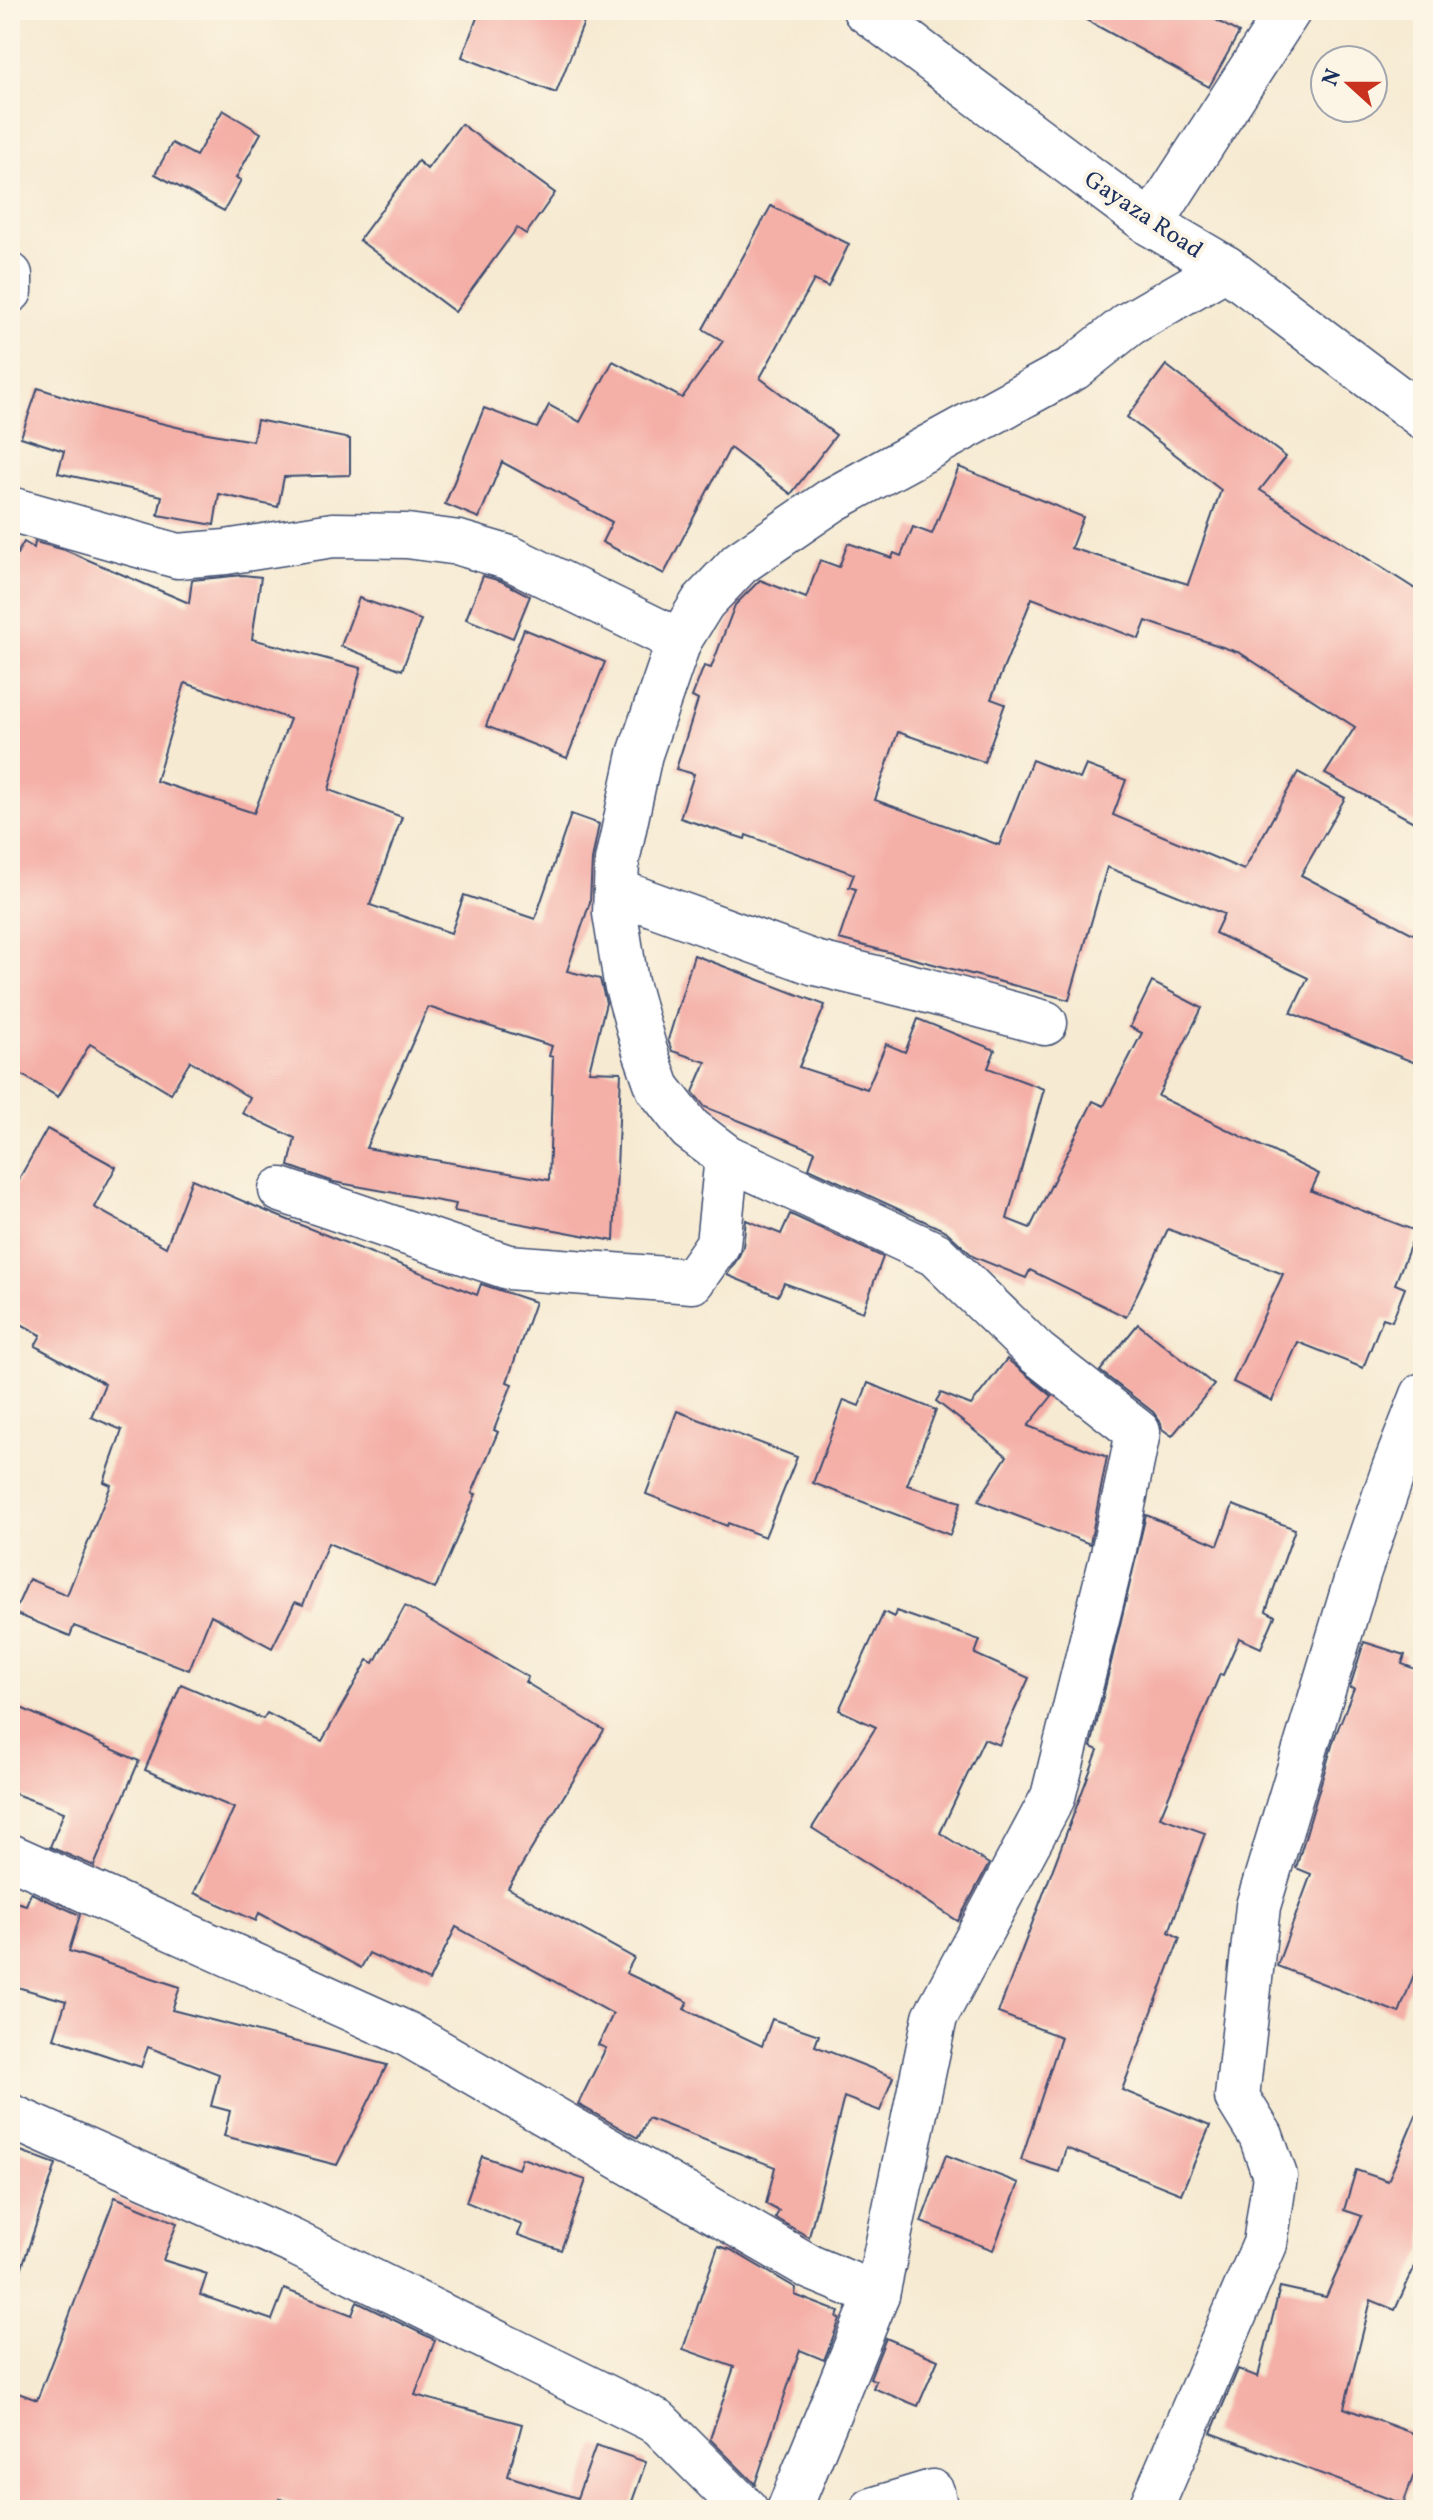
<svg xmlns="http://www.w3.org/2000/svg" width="1433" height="2520" font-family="Vollkorn,serif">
<rect width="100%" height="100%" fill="#fcf5e5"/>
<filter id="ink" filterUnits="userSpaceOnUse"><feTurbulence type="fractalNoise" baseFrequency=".0125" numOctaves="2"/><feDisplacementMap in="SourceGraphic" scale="16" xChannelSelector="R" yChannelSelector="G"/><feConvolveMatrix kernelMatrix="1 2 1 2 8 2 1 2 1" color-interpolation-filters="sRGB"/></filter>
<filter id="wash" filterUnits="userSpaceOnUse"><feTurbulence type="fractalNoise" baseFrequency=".006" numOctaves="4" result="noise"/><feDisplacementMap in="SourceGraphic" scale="32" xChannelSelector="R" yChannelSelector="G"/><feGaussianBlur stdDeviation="1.8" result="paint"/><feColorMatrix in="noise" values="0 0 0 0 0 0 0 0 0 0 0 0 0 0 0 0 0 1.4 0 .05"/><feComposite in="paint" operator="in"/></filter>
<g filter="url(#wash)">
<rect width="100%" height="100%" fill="#f6ead2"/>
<g id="blocks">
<!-- building -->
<g fill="#f4afa7" fill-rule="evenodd">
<path d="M480 10H553L584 22 556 93 462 57Z"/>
<path d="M1068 10H1198L1239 33 1209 87Z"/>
<path d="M223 110 261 133 236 178 241 180 224 211 155 174 172 143 196 156Z"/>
<path d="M461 124 555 193 526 234 517 228 455 312 359 240 418 161 427 169Z"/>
<path d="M771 206 849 244 828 287 814 280 760 378 836 435 791 494 730 448 664 574 602 542 612 522 502 462 479 518 445 504 484 408 537 428 549 405 580 422 613 361 682 398 723 341 703 329Z"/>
<path d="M1166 365 1286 457 1260 490 1423 594V827L1325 774 1355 727 1240 653 1146 621 1139 639 1032 598 991 699 1005 704 984 762 898 732 875 800 999 845 1032 760 1080 779 1086 765 1126 780 1113 815 1244 870 1298 772 1345 798 1301 875 1423 939V1066L1291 1013 1308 978 1215 933 1224 914 1107 867 1069 1000 839 939 856 889 849 887 854 874 746 835 745 839 680 818 694 774 676 769 698 700 692 697 704 666 711 668 735 605 760 580 806 598 820 560 839 567 848 543 892 558 894 553 901 556 913 527 932 534 959 467 1083 517 1071 548 1188 584 1221 490 1127 417Z"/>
<path d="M38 388 107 410 185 429 253 441 257 420 350 439V475L284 477 278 507 219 494 214 525 158 515 162 496 58 473 64 451 21 437Z"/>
<path d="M24 542 34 548 35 542 65 550 189 603 192 580 243 575 261 577 252 639 361 668 329 790 402 817 370 905 451 933 464 895 535 919 571 814 599 824 592 860 590 902 567 971 600 979 606 1003 589 1071 621 1072 614 1241 454 1211 456 1204 334 1182 289 1166 295 1138 242 1113 250 1098 190 1061 171 1093 90 1044 58 1097 10 1067V566ZM185 683 290 719 254 813 156 781ZM428 1007 552 1046 549 1056 553 1057 549 1180 366 1148Z"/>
<path d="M483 576 501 581 530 596 513 638 466 619Z"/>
<path d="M359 598 421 620 402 670 341 646Z"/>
<path d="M524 629 605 662 567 758 486 726Z"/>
<path d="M694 955 825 1005 799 1067 867 1089 886 1044 905 1052 918 1019 995 1050 988 1068 1044 1089 1007 1219 1030 1228 1093 1101 1104 1106 1142 1033 1130 1027 1152 982 1202 1008 1158 1096 1319 1174 1311 1191 1416 1231 1395 1284 1405 1288 1392 1321 1383 1318 1363 1368 1298 1342 1272 1401 1233 1382 1283 1274 1168 1229 1126 1317 1030 1270 1026 1278 974 1257 946 1231 809 1168 815 1151 705 1107 693 1092 706 1062 672 1051 668 1040Z"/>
<path d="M47 1129 116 1167 94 1207 166 1247 192 1179 273 1214 477 1295 481 1284 535 1302 507 1382 512 1384 494 1430 498 1432 472 1493 476 1494 435 1589 328 1543 303 1605 295 1602 272 1648 211 1615 189 1670 74 1626 70 1636 14 1613 29 1579 67 1595 111 1485 104 1482 122 1430 91 1417 105 1384 35 1346 41 1335 10 1318V1195Z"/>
<path d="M790 1214 883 1257 863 1312 784 1283 778 1296 727 1275 738 1258 743 1247 746 1220 781 1234Z"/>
<path d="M1138 1324 1214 1385 1172 1436 1162 1429 1161 1423 1153 1412 1100 1371Z"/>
<path d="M1007 1359 1052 1396 1028 1426 1107 1457 1090 1544 978 1501 1007 1456 936 1401 941 1393 971 1405Z"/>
<path d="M868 1383 936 1410 907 1485 961 1502 950 1535 813 1483 844 1400 859 1406Z"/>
<path d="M677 1411 797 1457 765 1537 728 1523 727 1526 646 1494Z"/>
<path d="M1233 1505 1295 1529 1266 1611 1275 1616 1261 1648 1239 1638 1223 1675 1220 1674 1160 1817 1205 1833 1169 1932 1180 1938 1122 2090 1210 2126 1181 2194 1066 2148 1059 2172 1021 2160 1061 2037 998 2013 1098 1750 1091 1747 1146 1515 1218 1545Z"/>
<path d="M405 1606 528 1677 525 1682 604 1730 508 1888 634 1958 626 1973 688 2002 684 2009 762 2046 772 2019 819 2035 815 2046 893 2077 880 2111 844 2097 809 2237 775 2218 779 2211 766 2204 775 2167 648 2118 638 2138 578 2104 606 2048 598 2045 613 2014 456 1927 429 1981 369 1953 361 1968 259 1913 256 1921 194 1893 234 1808 145 1770 181 1684 263 1719 267 1713 322 1741 368 1660 374 1663Z"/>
<path d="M896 1611 980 1640 975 1654 1029 1678 999 1745 984 1739 940 1833 989 1864 958 1921 812 1828 876 1727 839 1710 884 1612 894 1617Z"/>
<path d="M1364 1642 1405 1655 1402 1664 1423 1672V1951L1399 2013 1277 1966 1311 1874 1296 1868 1334 1739 1354 1688 1350 1687Z"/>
<path d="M10 1703 139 1761 94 1866 50 1847 64 1812 10 1792Z"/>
<path d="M31 1893 80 1915 69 1951 180 1987 172 2010 387 2065 337 2165 224 2136 230 2111 211 2106 219 2074 148 2047 141 2067 54 2038 66 2001 10 1985V1900L26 1905Z"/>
<path d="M1423 2099V2248L1395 2310 1371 2300 1344 2408 1423 2437V2450L1403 2504 1211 2433 1238 2369 1258 2377 1280 2287 1326 2297 1362 2216 1344 2210 1356 2170 1388 2181Z"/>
<path d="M10 2147 56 2164 17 2282 10 2281Z"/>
<path d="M946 2155 1019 2183 993 2250 921 2222Z"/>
<path d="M482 2156 518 2169 522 2158 586 2180 561 2250 518 2235 522 2225 466 2202Z"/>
<path d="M115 2197 177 2223 163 2260 207 2274 200 2295 272 2320 284 2289 352 2315 357 2302 435 2340 415 2395 522 2424 508 2476 577 2498 596 2445 646 2462 629 2510H314L280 2499 276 2510H10V2390L37 2400Z"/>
<path d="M718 2246 731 2250 796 2288 795 2295 839 2312 837 2317 840 2319 824 2360 800 2350 755 2484 710 2439 734 2367 683 2349Z"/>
<path d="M886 2338 938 2360 918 2406 873 2388 876 2381 870 2378Z"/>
</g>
</g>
</g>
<g filter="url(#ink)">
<use href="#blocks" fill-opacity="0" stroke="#3c4b6f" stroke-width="2"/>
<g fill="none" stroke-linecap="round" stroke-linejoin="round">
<defs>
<g id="minor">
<path d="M1151 224 1289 10"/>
<path d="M10 275V291"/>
<path d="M10 509 178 556 226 552 333 535 407 536 459 543 510 558 679 641"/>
<path d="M616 891 815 963 921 989 1045 1023"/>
<path d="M281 1190 508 1267 692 1281 718 1244 727 1157"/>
<path d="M10 1856 407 2034 812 2268 877 2295"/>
<path d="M10 2116 291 2241 659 2423 746 2510"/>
<path d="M789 2510 877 2295 935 2017 1053 1797 1113 1554 1138 1432 1037 1353 935 1254 727 1157 690 1129 658 1088 645 1051 626 983 615 913 617 861 640 754 679 641 703 602 740 563 832 500 1074 368 1129 324 1226 268"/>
<path d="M872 2510 932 2492 936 2510"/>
<path d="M1150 2510 1265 2244 1275 2176 1261 2136 1237 2097 1258 1906 1358 1574 1394 1469 1423 1395"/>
</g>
<path id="primary" d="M865 10 1151 224 1226 268 1423 417"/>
</defs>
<!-- minor casing -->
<use href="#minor" stroke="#3c4b6f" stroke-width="47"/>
<!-- primary casing -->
<use href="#primary" stroke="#3c4b6f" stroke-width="47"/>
<!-- minor -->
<use href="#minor" stroke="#fff" stroke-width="44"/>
<!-- primary -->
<use href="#primary" stroke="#fff" stroke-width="44"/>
</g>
</g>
<g text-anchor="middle" stroke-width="8" stroke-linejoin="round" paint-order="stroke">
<!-- street labels -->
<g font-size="24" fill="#1b2f5e" stroke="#fcf5e5">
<text transform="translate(1144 214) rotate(34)" y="8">Gayaza Road</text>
</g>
</g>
<!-- margin -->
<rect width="1433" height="2520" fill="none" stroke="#fcf5e5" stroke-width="40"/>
<!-- north arrow -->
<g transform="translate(1349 84) rotate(291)"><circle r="38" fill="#fcf5e5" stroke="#a2a6af" stroke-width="2"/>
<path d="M0-6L14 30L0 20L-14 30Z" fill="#c8321e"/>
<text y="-12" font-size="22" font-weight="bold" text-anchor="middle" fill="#1b2f5e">N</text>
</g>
</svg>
